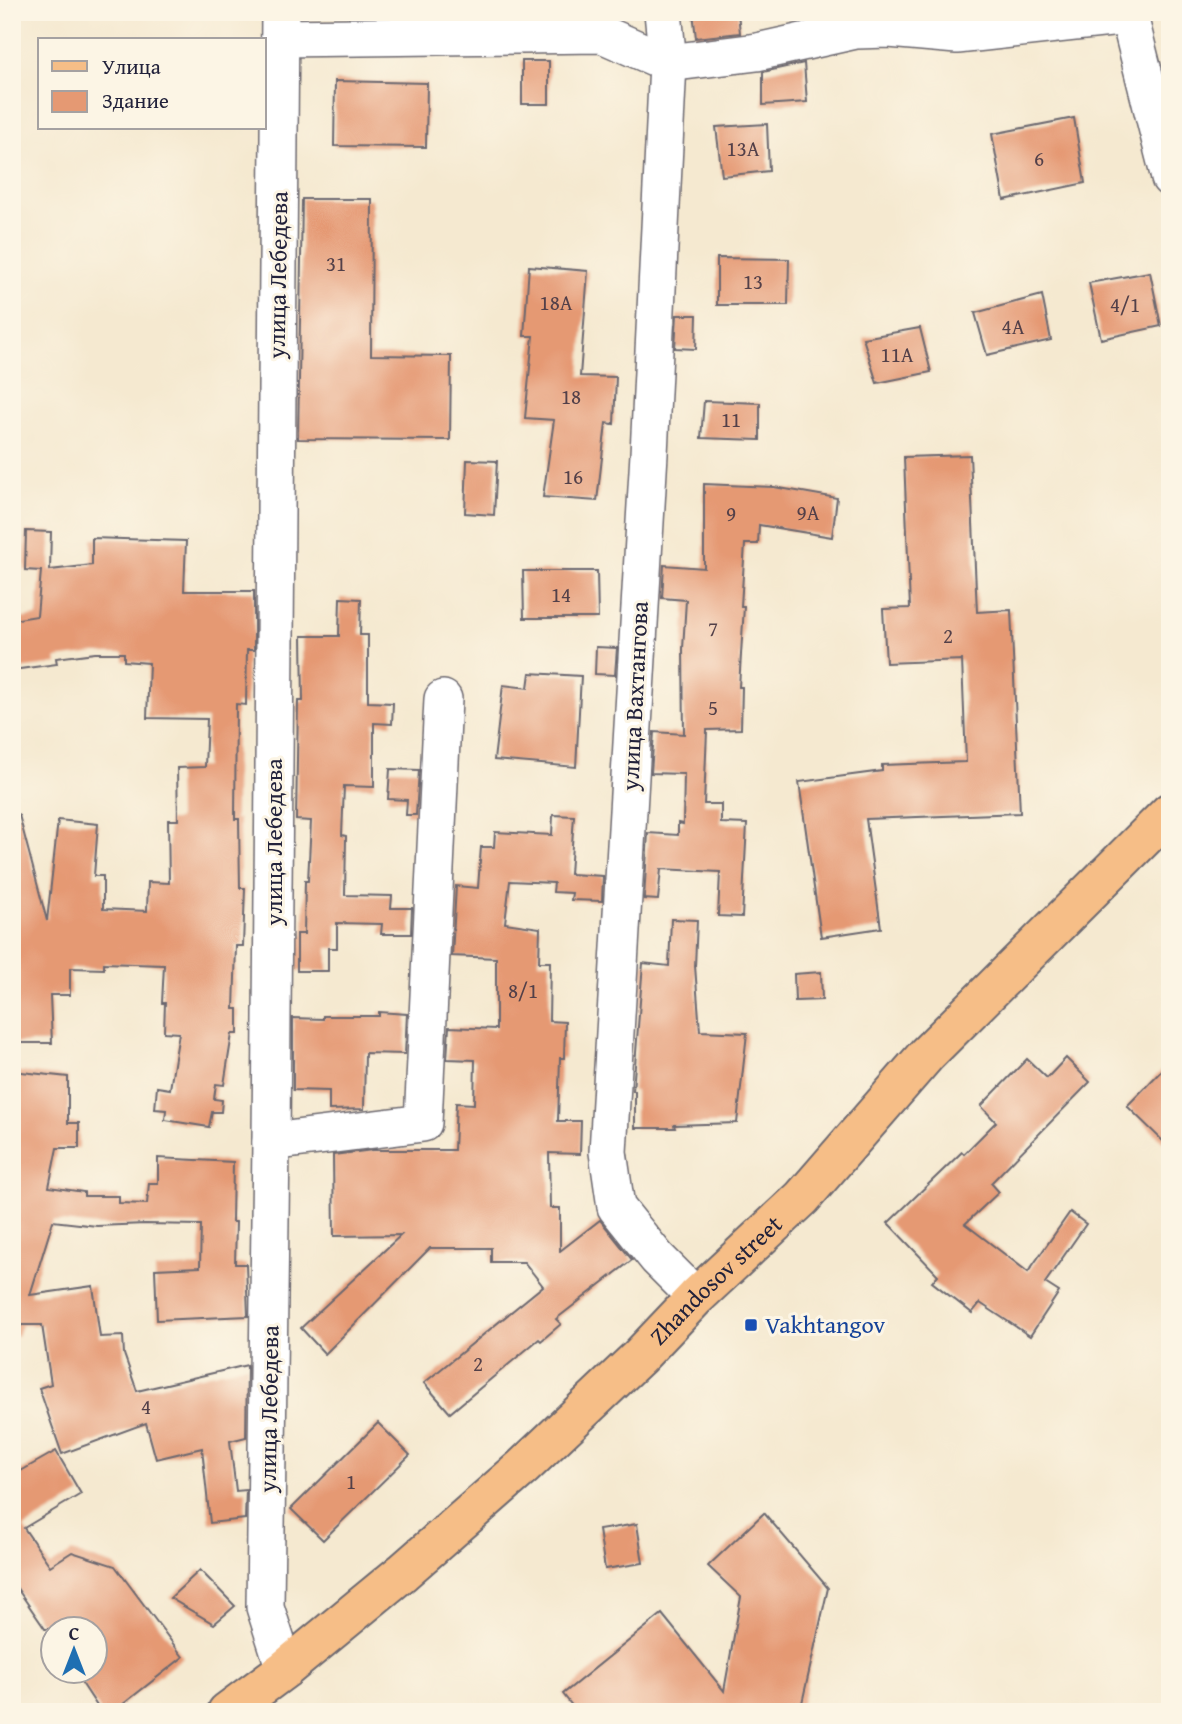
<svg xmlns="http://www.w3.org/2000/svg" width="1182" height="1724" font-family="'Gentium Book Plus',serif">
<rect width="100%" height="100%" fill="#fcf5e5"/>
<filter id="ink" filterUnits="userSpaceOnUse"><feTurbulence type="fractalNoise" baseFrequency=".0143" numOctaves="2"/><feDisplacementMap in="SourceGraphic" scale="14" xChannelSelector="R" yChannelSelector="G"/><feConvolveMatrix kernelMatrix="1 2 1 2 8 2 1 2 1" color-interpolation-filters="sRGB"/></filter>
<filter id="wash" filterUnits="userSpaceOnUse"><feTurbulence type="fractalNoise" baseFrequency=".00686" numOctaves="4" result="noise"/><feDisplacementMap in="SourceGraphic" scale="28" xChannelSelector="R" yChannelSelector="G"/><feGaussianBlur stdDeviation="1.57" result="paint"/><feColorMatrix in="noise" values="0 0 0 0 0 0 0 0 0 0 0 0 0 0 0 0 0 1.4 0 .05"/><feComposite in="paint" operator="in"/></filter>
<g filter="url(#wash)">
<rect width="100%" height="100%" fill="#f5e9d0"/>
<g id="blocks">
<!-- building -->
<g fill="#e59973">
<path d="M693 12H738L740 33 696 38Z"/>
<rect x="522" y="61" width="27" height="43"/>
<path d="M804 63 807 102 763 105V72Z"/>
<path d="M335 81 427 83 426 147 334 146Z"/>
<path d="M1074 118 1085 183 1004 200 992 134Z"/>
<path d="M767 124 769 171 722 176 716 127Z"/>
<path d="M302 199H372L371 355 451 356 450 440 298 439Z"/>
<path d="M717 258 789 259 788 305H717Z"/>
<path d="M529 266 588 271 580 376 616 377 614 424 606 423 597 501 543 497 554 420 525 418 533 336H524Z"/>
<path d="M1150 272 1161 326 1101 339 1089 283Z"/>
<path d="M1042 295 1051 340 987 355 975 313Z"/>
<path d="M677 315H697L696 349 675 348Z"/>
<path d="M920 328 931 372 877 383 863 338Z"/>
<path d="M704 401 760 403V440L701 438Z"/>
<path d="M970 455 977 612 1011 610 1020 813 866 819 881 928 821 937 799 782 882 771V765L966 762 962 660 886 663 883 609 910 608 904 457Z"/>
<path d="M467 460 497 461 494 515 465 513Z"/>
<path d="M704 484 774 487 837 498 832 537 759 525 758 544H745L741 606H744L739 687H742L741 729 707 730 704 804H721V823L747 824 742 917 718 916 720 872 661 869 658 900 644 899 648 833 678 835V823L683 824 684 774 651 773 654 732 684 734 683 649 686 600 662 598 664 565 704 568Z"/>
<path d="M26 531 51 532 50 570 92 565V538L186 541 184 591H254V650H247L246 705 236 704 235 819H239L240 888H245L243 946H236L234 1009H238V1034H232L224 1085 216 1084 214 1099 222 1100 221 1112H212L209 1127 165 1120 166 1110 155 1109 157 1087 170 1089 179 1033 164 1032 165 1003H162L164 965 104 963V969L70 968V995H50L52 1043H14L12 816 19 815 47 921 58 820 98 824 94 876H103V909L147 911 148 882 169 883 168 820H178L177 768 205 767 207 719 147 718 149 663 124 661V653H95L56 658 57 664 12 670V620L37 616 41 571 25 570Z"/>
<path d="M523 571H597L598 618H524Z"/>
<path d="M340 598 361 599 360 635H368V702L393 703 392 724 374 723V787L344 786 342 835 346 836 345 895 392 896 391 908H412L411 934H381L382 924 337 923V948H328V971H297V934H304L305 881H308L311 821 296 820 298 701H303L302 636H339Z"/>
<path d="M596 647 617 648 615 675 595 674Z"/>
<path d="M530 673 581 676 576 767 494 760 503 685 528 688Z"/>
<path d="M390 769 419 770 416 815H406L407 800 388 799Z"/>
<path d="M553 815 574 816 570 874 603 876 602 901 571 900 572 893 553 892 554 883 510 881 505 923 540 928 539 962H550L549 1021 565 1022 564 1058H560L558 1121H581L580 1154 549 1153 550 1208H560V1251L600 1220 632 1260 556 1319 561 1324 541 1341 539 1339 450 1413 424 1383 543 1286 524 1262H491V1248H430L325 1354 301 1328 401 1235 334 1236 333 1155 373 1150H454L456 1103 474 1104 475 1060 447 1059 449 1027 496 1029V958L452 956 456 886 478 888 481 847H494L495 832 552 835Z"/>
<path d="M671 919 697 920 695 966 700 1031 747 1033 737 1123 674 1125 675 1128H635V1091H633L643 963 669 966Z"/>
<path d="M821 972 822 1000 795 1001 794 974Z"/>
<path d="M379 1012 407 1014 405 1054 365 1053 364 1109 329 1110V1091L293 1090V1018L323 1019V1016H379Z"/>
<path d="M1066 1058 1090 1082 991 1183 999 1192 965 1224 1028 1272 1070 1212 1086 1224 1045 1283 1059 1292 1030 1336 980 1303 972 1313 932 1282 938 1275 888 1223 962 1152 964 1154 996 1122 981 1106 1027 1059 1047 1078Z"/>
<path d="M1170 1062V1148L1127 1106Z"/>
<path d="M12 1071 68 1077V1123H79V1148H57L49 1187 84 1192V1196H119V1203L147 1204 149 1183H158V1158L233 1162 232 1222H236L235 1264H246L248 1316 157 1320 155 1269 200 1267 201 1225 145 1224 97 1226 53 1221 30 1295 93 1286 100 1337 123 1336 124 1354 137 1391 247 1365 246 1437 230 1441 236 1491 246 1490 245 1519 210 1523 202 1448 156 1459 146 1423 62 1454 39 1388 51 1384 42 1325H21L17 1336 12 1335Z"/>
<path d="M378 1423 410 1455 323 1540 291 1509Z"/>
<path d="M56 1451 81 1494 24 1528 50 1566 72 1552 115 1566 183 1657 113 1712H101L74 1671H94V1629H45L12 1581V1476Z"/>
<path d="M764 1513 828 1588 800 1712H577L563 1694 662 1614 724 1691 741 1597 708 1566Z"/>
<path d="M637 1524 643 1563 605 1569 599 1530Z"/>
<path d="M200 1570 235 1606 214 1624 170 1598Z"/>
</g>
</g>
</g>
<g filter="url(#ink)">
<use href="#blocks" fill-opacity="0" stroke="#6c686f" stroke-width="2"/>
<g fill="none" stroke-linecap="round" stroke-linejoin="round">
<defs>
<g id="minor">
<path d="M280 12 271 1142 265 1607 285 1669"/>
<path d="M663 12 668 63 649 454 608 1152 616 1207 657 1258 696 1297"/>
<path d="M1128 12 1170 178"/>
<path d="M280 38 602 34 668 63 757 52 856 30 889 29 957 35 1129 16"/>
<path d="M271 1142 423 1123 443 699"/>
</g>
<g id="major">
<path id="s1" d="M227 1712 285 1669 403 1572 523 1467 639 1357 696 1297 802 1198 927 1054 1170 812"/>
</g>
</defs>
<!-- minor casing -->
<use href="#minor" stroke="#6c686f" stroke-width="40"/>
<!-- major casing -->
<use href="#major" stroke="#6c686f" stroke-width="42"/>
<!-- minor -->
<use href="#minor" stroke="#fff" stroke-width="37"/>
<!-- major -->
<use href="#major" stroke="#f6be87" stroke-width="38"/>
</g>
</g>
<!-- markers -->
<rect fill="#1a4fb4" stroke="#fcf5e5" stroke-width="2.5" x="744" y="1318" width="14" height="14" rx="3.5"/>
<g text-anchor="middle" stroke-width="6" stroke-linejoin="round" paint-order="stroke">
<!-- number labels -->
<g font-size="21" fill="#534049">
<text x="743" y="156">13А</text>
<text x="1039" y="166">6</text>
<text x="336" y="271">31</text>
<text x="753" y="289">13</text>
<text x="556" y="310">18А</text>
<text x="1125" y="312">4/1</text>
<text x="1013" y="334">4А</text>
<text x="897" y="362">11А</text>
<text x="571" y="404">18</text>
<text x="731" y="427">11</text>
<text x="573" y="484">16</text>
<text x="808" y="520">9А</text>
<text x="731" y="521">9</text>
<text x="561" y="602">14</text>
<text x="713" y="636">7</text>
<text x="948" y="643">2</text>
<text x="713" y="715">5</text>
<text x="523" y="998">8/1</text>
<text x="478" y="1371">2</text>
<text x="146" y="1414">4</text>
<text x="351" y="1489">1</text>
</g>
<!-- street labels -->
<g font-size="24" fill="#22223b" stroke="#fcf5e5">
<text transform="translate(278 275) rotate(-89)" y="8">улица Лебедева</text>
<text transform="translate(635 696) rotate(-87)" y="8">улица Вахтангова</text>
<text transform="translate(274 842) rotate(-90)" y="8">улица Лебедева</text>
<text dy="8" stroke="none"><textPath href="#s1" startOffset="653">Zhandosov street</textPath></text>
<text transform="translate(269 1409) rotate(-89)" y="8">улица Лебедева</text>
</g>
<!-- transit labels -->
<g font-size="24" fill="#164399" stroke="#fcf5e5" text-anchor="start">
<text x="765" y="1333">Vakhtangov</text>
</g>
</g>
<!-- margin -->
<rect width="1182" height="1724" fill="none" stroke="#fcf5e5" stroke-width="42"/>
<!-- legend -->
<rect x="38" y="38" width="228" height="91" fill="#fcf5e5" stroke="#a5a1a1" stroke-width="2"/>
<rect x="52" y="61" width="35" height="10" fill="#f6be87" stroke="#a5a1a1" stroke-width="2"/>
<text x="102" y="74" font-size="21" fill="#22223b">Улица</text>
<rect x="52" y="91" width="35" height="21" fill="#e59973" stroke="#a5a1a1" stroke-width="2"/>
<text x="102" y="108" font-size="21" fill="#22223b">Здание</text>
<!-- north arrow -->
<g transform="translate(74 1650)"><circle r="33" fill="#fcf5e5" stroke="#a5a1a1" stroke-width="2"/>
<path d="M0-5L12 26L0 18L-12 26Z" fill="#1f6fb2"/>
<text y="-10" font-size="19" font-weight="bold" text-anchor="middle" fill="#22223b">С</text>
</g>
</svg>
